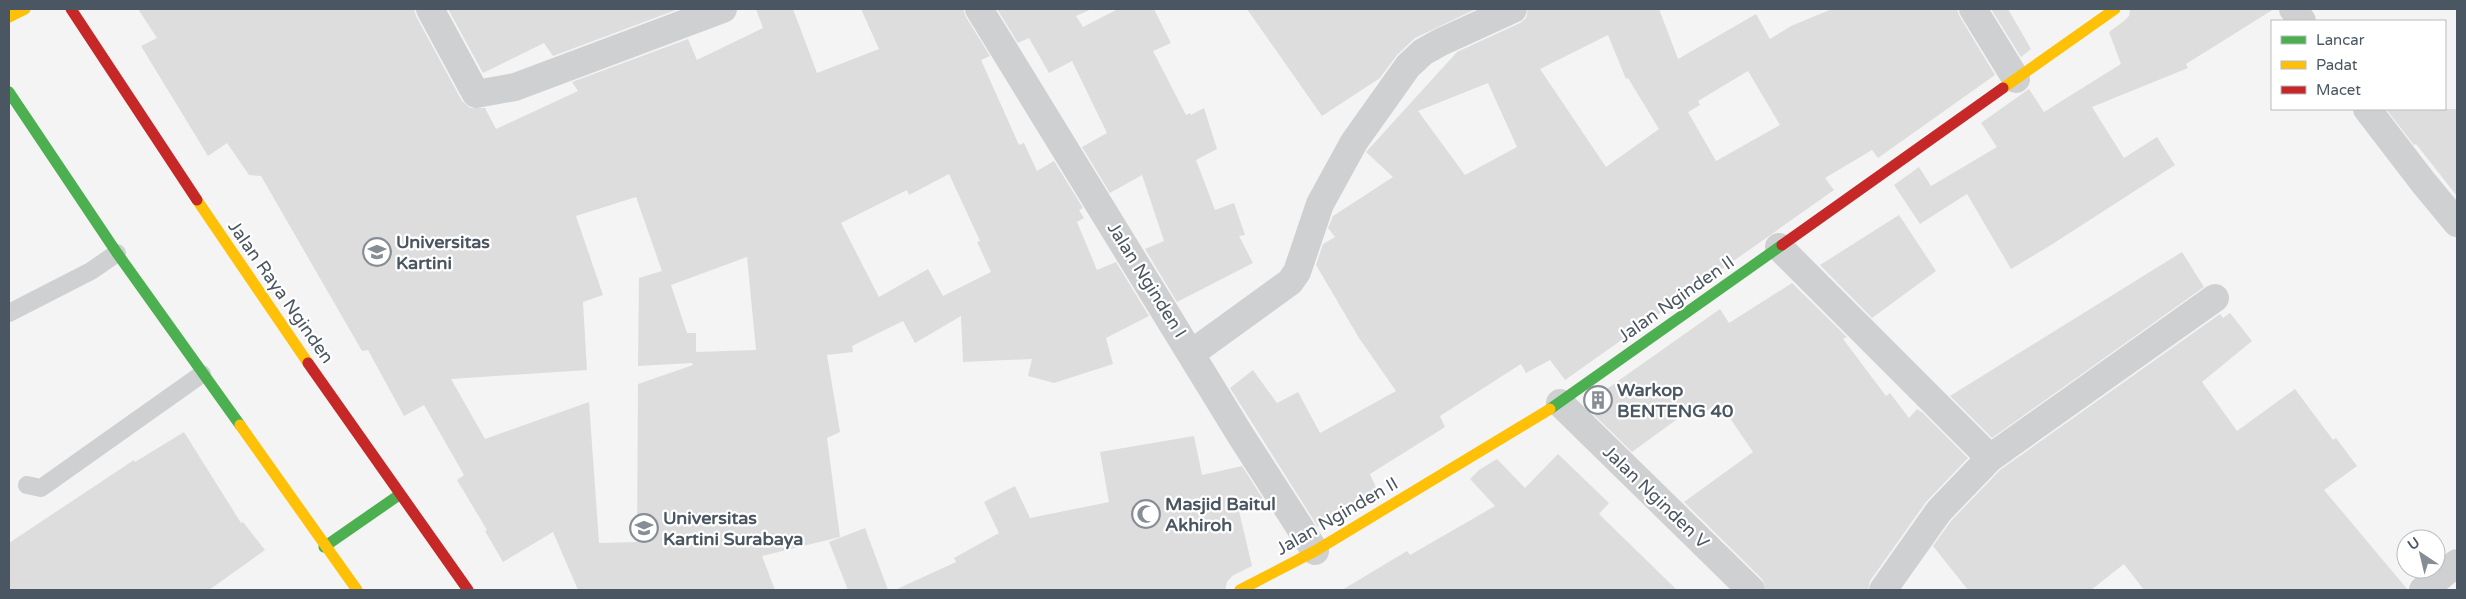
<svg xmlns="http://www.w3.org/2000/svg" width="2466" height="599" font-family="'Varela Round',sans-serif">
<rect width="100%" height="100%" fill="#f4f4f4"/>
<!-- building -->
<g fill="#ddddde" fill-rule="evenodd">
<path d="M138 9H414L416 16 462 101 470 108H485L496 129 578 91 572 82 688 39 697 60 763 28 756 9H793L817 73 879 49 861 9H963L966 17 990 56 981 60 1019 145 1024 143 1037 171 1054 161 1083 208 1079 210 1084 218 1077 222 1097 270 1116 262 1149 316 1106 338 1113 364 1054 383 1028 376 1032 359 963 362 961 316 915 343 903 321 852 346 853 352 827 355 840 432 827 438 840 537 762 556 775 590H578L553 532 503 562 485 531 487 530 457 480 464 475 424 405 404 416 368 350 362 351 261 176 249 175 227 143 208 156 141 46 157 38ZM949 174 980 241 977 242 991 272 943 296 928 269 879 297 841 223 907 190 909 195ZM636 197 662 271 639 278 638 366 692 363 693 365 638 384 637 542 599 543 589 402 485 439 451 379 587 370 583 302 603 295 576 216ZM747 257 756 350 696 352V333H687L671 285Z"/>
<path d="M448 9H675L676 10 553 56 544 43 483 73Z"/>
<path d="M997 9H1092L1076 16 1083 27 1118 9H1154L1171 43 1153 51 1186 115 1190 113 1191 115 1204 108 1217 149 1196 160 1215 210 1234 203 1245 235 1239 236 1253 263 1177 302 1145 249 1164 241 1142 175 1110 193 1082 147 1107 133 1072 61 1049 73 1029 38 1018 43Z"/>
<path d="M1247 9H1476L1415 38 1397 55 1380 78 1322 116Z"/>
<path d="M1528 9H1659L1678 59 1756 14 1770 39 1791 26 1832 9H1957L1960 17 1995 75 1878 158 1872 150 1825 178 1834 190 1565 380 1550 360 1526 373 1521 364 1440 416 1445 427 1370 474 1378 492 1356 503 1358 505 1318 527 1230 388 1253 370 1277 403 1298 392 1320 433 1396 391 1359 338 1316 265 1323 244 1335 237 1328 228 1333 216 1393 177 1366 152 1457 52 1520 23 1526 18ZM1608 35 1626 79 1628 78 1659 129 1606 167 1540 69ZM1748 71 1780 125 1716 161 1688 112 1700 105 1698 101ZM1488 83 1517 147 1465 175 1418 111Z"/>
<path d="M1991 9H2008L2031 49 2021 57Z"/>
<path d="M2130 9H2274L2186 64 2188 68 2092 107 2124 158 2157 137 2175 165 2051 245 2011 269 1967 194 1920 224 1894 185 1919 167 1931 186 1997 147 1981 123 2029 89 2044 112 2121 64 2109 32 2124 21 2129 16Z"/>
<path d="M2386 109H2457V196L2416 144 2414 145Z"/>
<path d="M1899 215 1936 271 1872 318 1820 265Z"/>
<path d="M2182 252 2204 287 1992 438 1950 396Z"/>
<path d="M1792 283 1847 337 1843 339 1886 396 1890 393 1909 418 1917 409 1923 413 1968 458 1926 502 1870 581 1868 590H1766L1762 579 1684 502 1753 452 1719 402 1704 413 1698 404 1632 452 1584 405 1720 309 1729 323Z"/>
<path d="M2230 313 2252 341 2202 382 2237 431 2295 389 2333 440 2336 438 2357 466 2324 490 2408 590H2144L2124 564 2091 590H1968L1933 546 1951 521 2000 470 2220 314 2223 318Z"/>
<path d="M184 432 241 523 243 522 265 550 209 590H9V543L134 460 135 462Z"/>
<path d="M1194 436 1202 475 1242 466 1265 502 1238 507 1252 566 1232 576 1227 582 1225 590H895L956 562 954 558 999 533 984 502 1015 486 1030 518 1109 502 1100 452Z"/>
<path d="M1558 454 1609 503 1599 514 1677 590H1342L1407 551 1410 555 1495 506 1470 479 1479 470 1497 459 1525 488Z"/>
<path d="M865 528 888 590H848L829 542Z"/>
</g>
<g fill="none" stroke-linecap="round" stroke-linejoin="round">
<!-- lane -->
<g stroke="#ced0d2" stroke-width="18">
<path d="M9 313 91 271 117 253"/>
<path d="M27 485 41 488 202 374"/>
</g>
<!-- street -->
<g stroke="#ced0d2" stroke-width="28">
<path d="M430 9 476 94 515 87 723 9"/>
<path d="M979 9 1241 436 1315 551"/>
<path d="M1973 9 2016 79"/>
<path d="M2293 9 2302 21"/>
<path d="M2367 109 2423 182 2457 223"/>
<path d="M1779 247 1990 458"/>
<path d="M1192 353 1290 282 1297 272 1320 204 1354 142 1408 66 1423 52 1441 42 1513 9"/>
<path d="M1560 403 1751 590"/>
<path d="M1883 590 1939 511 1990 458 2215 298"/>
<path d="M2423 590 2457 563"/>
</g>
<!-- fast -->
<g stroke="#4caf50" stroke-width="11">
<path d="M9 92 117 253 240 425"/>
<path d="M1550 409 1782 245"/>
<path d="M324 547 399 495"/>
</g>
<!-- slow -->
<g stroke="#ffc107" stroke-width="11">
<path d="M9 17 25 9"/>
<path d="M2003 88 2115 9"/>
<path d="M197 200 308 363"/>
<path d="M240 425 357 590"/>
<path d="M1240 590 1315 551 1550 409"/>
</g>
<!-- jam -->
<g stroke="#c62828" stroke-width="11">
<path d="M71 9 197 200"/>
<path d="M1782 245 2003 88"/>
<path d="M308 363 468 590"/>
</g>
</g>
<!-- icons -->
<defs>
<symbol id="university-ring" viewBox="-11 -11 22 22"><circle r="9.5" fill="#fff" stroke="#868d94" stroke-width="1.5"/><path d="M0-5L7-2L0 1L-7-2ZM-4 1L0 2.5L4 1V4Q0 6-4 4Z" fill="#868d94"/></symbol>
<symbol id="building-ring" viewBox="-11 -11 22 22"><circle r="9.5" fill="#fff" stroke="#868d94" stroke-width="1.5"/><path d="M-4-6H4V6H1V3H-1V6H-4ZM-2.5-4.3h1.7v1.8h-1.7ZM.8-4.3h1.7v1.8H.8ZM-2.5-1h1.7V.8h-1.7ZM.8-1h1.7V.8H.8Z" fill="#868d94"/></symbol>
<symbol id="mosque-ring" viewBox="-11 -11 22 22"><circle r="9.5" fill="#fff" stroke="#868d94" stroke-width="1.5"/><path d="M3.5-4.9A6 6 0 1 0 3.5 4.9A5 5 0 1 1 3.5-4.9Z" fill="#868d94"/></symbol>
</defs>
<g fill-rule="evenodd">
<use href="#university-ring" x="361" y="236" width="32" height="32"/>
<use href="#building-ring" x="1582" y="384" width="32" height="32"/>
<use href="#mosque-ring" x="1130" y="498" width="32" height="32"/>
<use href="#university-ring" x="628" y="512" width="32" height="32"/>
</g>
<g text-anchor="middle" stroke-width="4.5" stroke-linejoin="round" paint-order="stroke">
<!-- poi labels -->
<g font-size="18" font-weight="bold" fill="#4a5661" stroke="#fff" text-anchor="start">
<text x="396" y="248">Universitas<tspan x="396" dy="21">Kartini</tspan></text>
<text x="1617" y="396">Warkop<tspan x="1617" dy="21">BENTENG 40</tspan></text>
<text x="1165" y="510">Masjid Baitul<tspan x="1165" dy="21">Akhiroh</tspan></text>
<text x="663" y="524">Universitas<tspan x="663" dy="21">Kartini Surabaya</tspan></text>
</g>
<!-- street labels -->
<g font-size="18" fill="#4a5661" stroke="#fff">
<text transform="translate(1147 280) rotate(58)" y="6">Jalan Nginden I</text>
<text transform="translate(281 292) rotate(55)" y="6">Jalan Raya Nginden</text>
<text transform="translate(1676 299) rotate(-35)" y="6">Jalan Nginden II</text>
<text transform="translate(1656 497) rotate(44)" y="6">Jalan Nginden V</text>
<text transform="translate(1337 516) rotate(-30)" y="6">Jalan Nginden II</text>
</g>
</g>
<!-- border -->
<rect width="2466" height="599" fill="none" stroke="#4a5661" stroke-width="20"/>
<!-- legend -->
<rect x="2271" y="20" width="175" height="90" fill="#ffffff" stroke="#b7bbc0"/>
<rect x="2281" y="36" width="25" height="8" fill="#4caf50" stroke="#b7bbc0"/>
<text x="2316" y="45" font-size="15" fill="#4a5661">Lancar</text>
<rect x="2281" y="61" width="25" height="8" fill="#ffc107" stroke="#b7bbc0"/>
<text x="2316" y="70" font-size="15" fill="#4a5661">Padat</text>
<rect x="2281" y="86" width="25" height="8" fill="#c62828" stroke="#b7bbc0"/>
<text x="2316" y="95" font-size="15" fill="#4a5661">Macet</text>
<!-- north arrow -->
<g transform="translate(2421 554) rotate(325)"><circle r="24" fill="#ffffff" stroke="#b7bbc0"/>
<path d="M0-4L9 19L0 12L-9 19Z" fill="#868d94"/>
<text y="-8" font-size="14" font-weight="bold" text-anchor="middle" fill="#4a5661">U</text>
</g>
</svg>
